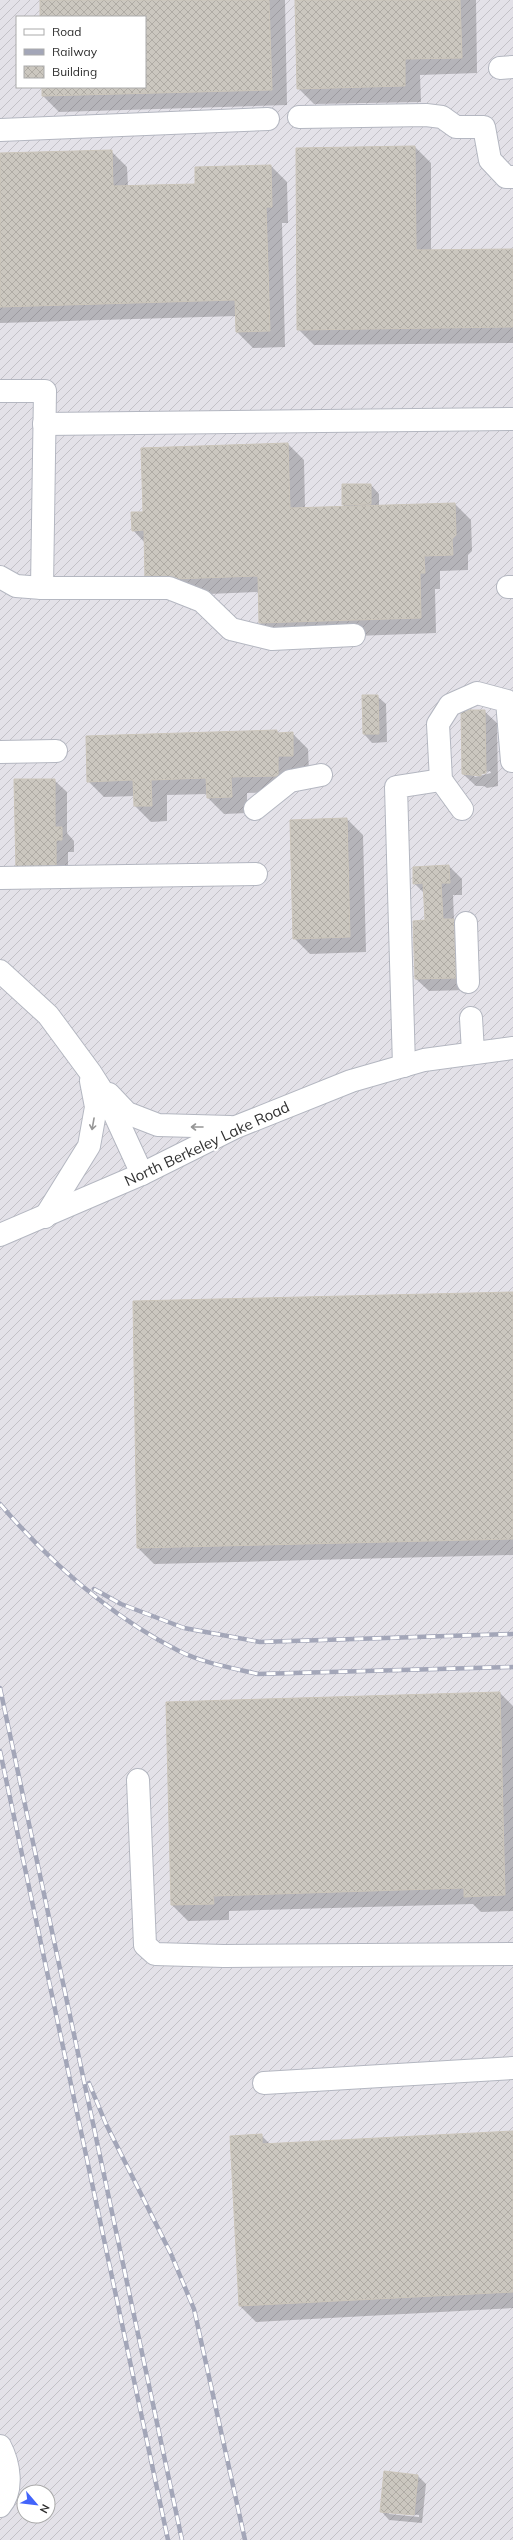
<svg xmlns="http://www.w3.org/2000/svg" width="513" height="2540" font-family="Mulish,sans-serif">
<defs>
<pattern id="industrial-furrows" width="10" height="10" patternUnits="userSpaceOnUse"><rect width="10" height="10" fill="#e3e1e8"/><path d="M-1 1l2-2M0 10L10 0M9 11l2-2" fill="none" stroke="#c3c1c7"/></pattern>
<pattern id="building-cross-hatch" width="8" height="8" patternUnits="userSpaceOnUse"><rect width="8" height="8" fill="#cbc7bf"/><path d="M0 0l8 8M0 8l8-8" fill="none" stroke="#afaba4"/></pattern>
</defs>
<rect width="100%" height="100%" fill="#efe9e1"/>
<!-- industrial -->
<path fill="url(#industrial-furrows)" fill-rule="evenodd" d="M0 0H513V2540H0ZM17 17H145V87H17ZM24 2492H48V2516H24Z"/>
<!-- shadow -->
<g fill="#0003" fill-rule="evenodd">
<path d="M41 0H285L287 105 59 112 43 96V87H145V17H41Z"/>
<path d="M296 0H476L477 73 420 75 421 102 314 104 298 88Z"/>
<path d="M415 147 431 163V251H513V343L314 345 298 329Z"/>
<path d="M111 151 127 167 128 187 196 185 271 166 287 182 288 223H282L285 347 253 348 237 332V316L0 323V154Z"/>
<path d="M288 444 304 460 305 509 346 507 343 505 371 485 379 494V506L455 504 471 520 472 551 468 555V570L440 571V589H435L436 633 276 639 260 623 259 592 162 596 145 543 133 530 144 513Z"/>
<path d="M363 696H377L386 704 387 742 372 743 364 734Z"/>
<path d="M484 711 497 723 498 786 487 788 484 786H476L463 774ZM490 771 491 773 475 777 473 775Z"/>
<path d="M277 731 279 734 292 733 308 749 309 771 294 792 247 793V813L224 814 208 798V794L167 795V821L151 822 135 806V796L104 797 88 781Z"/>
<path d="M54 780 67 792V833L74 841V852H68V881L29 882Z"/>
<path d="M347 819 363 835 366 952 310 954 294 938Z"/>
<path d="M449 866 462 879V895H453L454 920 466 932 468 990 429 991 416 979 426 921 425 894 414 883Z"/>
<path d="M513 1293V1555L154 1564 138 1548Z"/>
<path d="M500 1693 513 1706V1911L481 1912 473 1904 229 1911V1920L188 1921 172 1905Z"/>
<path d="M513 2132V2308L256 2322 240 2306 261 2135 271 2145Z"/>
<path d="M418 2476 426 2484 422 2523 389 2520 381 2511ZM389 2512 419 2515V2517L389 2514Z"/>
</g>
<!-- building -->
<g fill="url(#building-cross-hatch)" stroke="#cbc5ba">
<path d="M40 0H269L272 90 42 96V87H145V17H40Z"/>
<path d="M295 0H460L462 58 405 59V86L297 89Z"/>
<path d="M415 146 416 250 513 249V327L297 330 296 148Z"/>
<path d="M112 150 113 186 195 184V167L271 165 272 207H266L270 331 236 332 235 300 0 307V153Z"/>
<path d="M288 443 290 508 455 503 456 535 452 539 453 555 424 556 425 573H420L421 618 259 623 258 576 145 580 144 530 132 531 131 512H143L141 448Z"/>
<path d="M342 484H371V504L342 505Z"/>
<path d="M362 695H378L379 734H363Z"/>
<path d="M461 710H485L486 773 481 774V776L462 774Z"/>
<path d="M277 730V733L293 732V756H278V776L231 777 232 797 207 798 206 778 151 780 152 806H134L133 780 87 782 86 736Z"/>
<path d="M14 779H55V827H62V840H56V869L16 870Z"/>
<path d="M347 818 350 937 293 939 290 820Z"/>
<path d="M449 865 450 883H441L443 919H454L456 978 415 979 413 921 425 920 423 883 413 884V867Z"/>
<path d="M513 1292V1539L137 1548 133 1301Z"/>
<path d="M500 1692 505 1895 464 1897V1888L213 1896 214 1904 171 1905 166 1702Z"/>
<path d="M513 2131V2292L239 2306 230 2136 262 2134V2144Z"/>
<path d="M384 2471 418 2475 414 2515 380 2512Z"/>
</g>
<g fill="none" stroke-linecap="round" stroke-linejoin="round">
<defs>
<g id="minor">
<path d="M500 68 513 67"/>
<path d="M299 117 426 115 442 117 456 127H484L490 160 506 177H513"/>
<path d="M0 130 268 119"/>
<path d="M0 391H45L42 588"/>
<path d="M44 424 513 419"/>
<path d="M0 577 16 586 42 588H169L202 601 231 629 272 639 354 635"/>
<path d="M508 587H513"/>
<path d="M0 752 56 751"/>
<path d="M255 809 290 781 321 775"/>
<path d="M462 809 441 780 438 724 450 705 477 693 507 701 512 761"/>
<path d="M0 878 256 874"/>
<path d="M466 923 468 982"/>
<path d="M0 971 48 1015 90 1072 109 1102 142 1174"/>
<path d="M471 1018 473 1052"/>
<path d="M404 1066 396 787 441 780"/>
<path d="M109 1094 127 1113 158 1125 230 1127"/>
<path d="M45 1217 89 1146 96 1107 91 1081"/>
<path d="M0 1235 142 1174 236 1127 351 1081 424 1060 513 1048"/>
<path d="M138 1780 145 1945 155 1954 224 1956 513 1954"/>
<path d="M264 2083 513 2068"/>
<path d="M0 2446C9 2463 14 2490 0 2506"/>
</g>
</defs>
<!-- minor casing -->
<use href="#minor" stroke="#b4b7c1" stroke-width="24"/>
<!-- minor -->
<use href="#minor" stroke="#fff" stroke-width="22"/>
<defs>
<g id="rail">
<path d="M0 1504C50 1562 110 1616 179 1651 203 1663 232 1668 258 1674L513 1667"/>
<path d="M94 1589 121 1604 184 1628 260 1642 513 1634"/>
<path d="M0 1688 182 2540"/>
<path d="M0 1751 168 2540"/>
<path d="M89 2083 106 2124 171 2254 194 2309 245 2540"/>
</g>
</defs>
<!-- rail casing -->
<use href="#rail" stroke="#a3a6b8" stroke-width="4.5"/>
<!-- rail -->
<use href="#rail" stroke="#fff" stroke-width="3" stroke-dasharray="9" stroke-linecap="butt"/>
</g>
<!-- one-way arrows -->
<defs><path id="oneway-shaft" d="M-6 0H5M1.5-3L5.5 0L1.5 3" fill="none" stroke-width="1.6" stroke-linecap="round" stroke-linejoin="round"/></defs>
<g stroke="#969696">
<use href="#oneway-shaft" transform="translate(93 1124) rotate(100)"/>
<use href="#oneway-shaft" transform="translate(197 1127) rotate(-180)"/>
</g>
<g text-anchor="middle" stroke-width="4" stroke-linejoin="round" paint-order="stroke">
<!-- street labels -->
<g font-size="15" fill="#2e2e2e" stroke="#fff">
<text transform="translate(207 1144) rotate(-25)" y="5">North Berkeley Lake Road</text>
</g>
</g>
<!-- legend -->
<rect x="16" y="16" width="130" height="72" fill="#ffffff" stroke="#ababab"/>
<rect x="24" y="29" width="20" height="6" fill="#ffffff" stroke="#ababab"/>
<text x="52" y="36" font-size="12" fill="#2e2e2e">Road</text>
<rect x="24" y="49" width="20" height="6" fill="#a3a6b8" stroke="#ababab"/>
<text x="52" y="56" font-size="12" fill="#2e2e2e">Railway</text>
<rect x="24" y="66" width="20" height="12" fill="url(#building-cross-hatch)" stroke="#ababab"/>
<text x="52" y="76" font-size="12" fill="#2e2e2e">Building</text>
<!-- north arrow -->
<g transform="translate(36 2504) rotate(118)"><circle r="19" fill="#ffffff" stroke="#ababab"/>
<path d="M0-3L7 15L0 10L-7 15Z" fill="#4264fb"/>
<text y="-6" font-size="11" font-weight="bold" text-anchor="middle" fill="#2e2e2e">N</text>
</g>
</svg>
